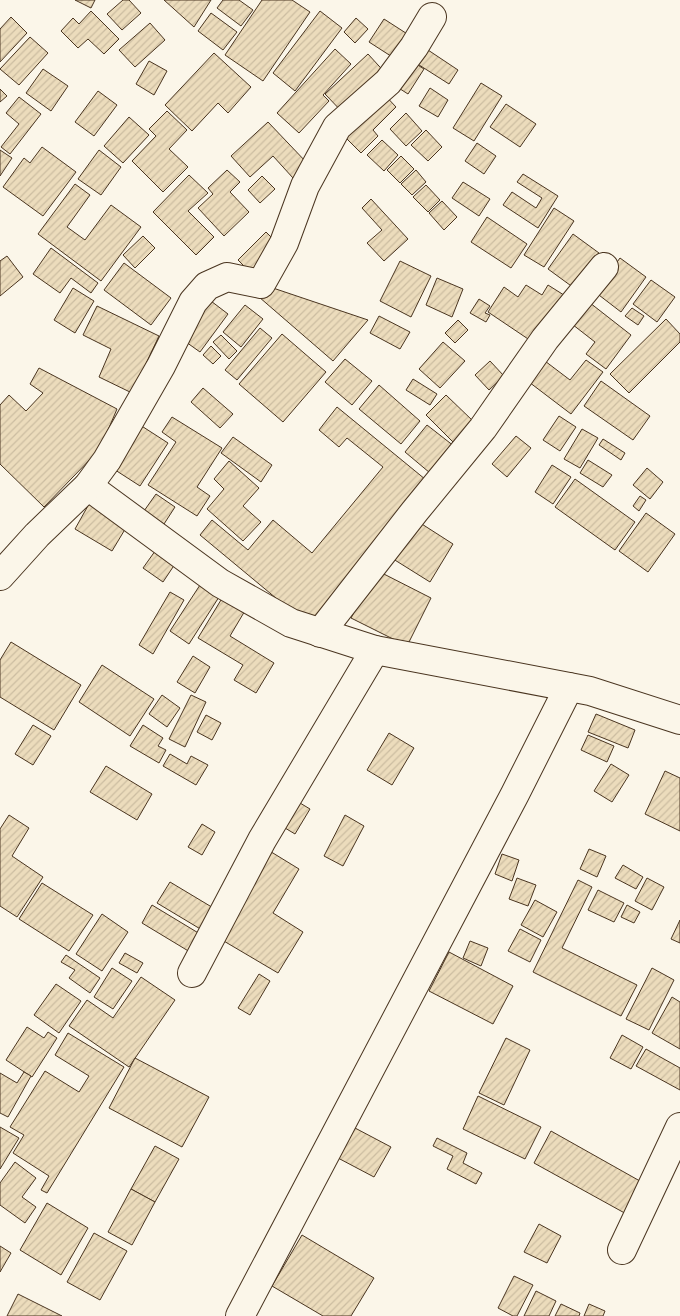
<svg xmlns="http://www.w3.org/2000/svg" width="680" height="1316" font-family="Cabin,sans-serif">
<defs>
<pattern id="building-hatch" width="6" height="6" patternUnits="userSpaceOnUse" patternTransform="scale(1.25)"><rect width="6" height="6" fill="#ecdcbc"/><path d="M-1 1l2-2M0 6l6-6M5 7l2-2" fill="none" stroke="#ccbda1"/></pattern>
</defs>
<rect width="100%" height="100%" fill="#fbf6e9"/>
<!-- building -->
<g fill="url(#building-hatch)" stroke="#4a3520">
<path d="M75 0H95L91 8Z"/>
<path d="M123 0H129L141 13 122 30 107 14Z"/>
<path d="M164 0H211L194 27Z"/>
<path d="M223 0H239L253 10 241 26 217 8Z"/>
<path d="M262 0H292L310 12 263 81 225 55Z"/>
<path d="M91 11 119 39 104 54 88 39 78 48 61 31 73 18 79 24Z"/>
<path d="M320 11 342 28 295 91 273 73Z"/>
<path d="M211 13 237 32 223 50 198 31Z"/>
<path d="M11 17 27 33 0 62V29Z"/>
<path d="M356 18 368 29 355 43 344 32Z"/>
<path d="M384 19 412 37 397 60 369 42Z"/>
<path d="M150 23 165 40 135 67 119 50Z"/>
<path d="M30 37 48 53 19 85 0 69Z"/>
<path d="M425 48 458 70 449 84 416 63Z"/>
<path d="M335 49 351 64 323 95 329 101 299 133 277 113Z"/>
<path d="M214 53 251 87 228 113 218 103 192 131 165 105Z"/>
<path d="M368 54 389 77 346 116 325 94Z"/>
<path d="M410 60 424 69 408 94 394 85Z"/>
<path d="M149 61 167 71 154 95 136 84Z"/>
<path d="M43 69 68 86 51 111 26 93Z"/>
<path d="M481 83 502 96 474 141 453 128Z"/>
<path d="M430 88 448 100 438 117 419 106Z"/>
<path d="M0 89 7 96 0 102Z"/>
<path d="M98 91 117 105 94 136 75 122Z"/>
<path d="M382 92 396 107 373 130 378 136 361 153 341 133Z"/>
<path d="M19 97 41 114 10 154 1 147 19 124 6 113Z"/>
<path d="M506 104 536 124 520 147 490 127Z"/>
<path d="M167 111 187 130 169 149 188 167 163 192 132 161 156 136 149 129Z"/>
<path d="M406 113 422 131 406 146 390 129Z"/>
<path d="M129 117 149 135 123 163 104 146Z"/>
<path d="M268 122 308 164 293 178 273 156 250 177 231 156Z"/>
<path d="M426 130 442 147 428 161 411 145Z"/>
<path d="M382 140 398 155 384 171 367 155Z"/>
<path d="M477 143 496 156 484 174 465 161Z"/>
<path d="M42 147 76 172 43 216 3 187 24 158 30 163Z"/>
<path d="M0 150 12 158 0 176Z"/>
<path d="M99 150 121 167 101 195 78 179Z"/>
<path d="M401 156 414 169 400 183 387 170Z"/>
<path d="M227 170 240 182 230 192 249 212 224 236 198 208 213 194 208 188Z"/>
<path d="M416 170 426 182 412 195 401 184Z"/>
<path d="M523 174 558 196 538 228 503 205 512 192 536 208 542 198 517 182Z"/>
<path d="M189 175 208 193 188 211 214 237 196 255 153 212Z"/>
<path d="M262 176 275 189 260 203 248 190Z"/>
<path d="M463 182 490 199 479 216 452 198Z"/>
<path d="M75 184 90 195 67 227 85 240 111 205 141 227 101 281 38 234Z"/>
<path d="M426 185 440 200 428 212 413 197Z"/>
<path d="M371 199 408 239 384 261 367 243 382 230 362 208Z"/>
<path d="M442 201 457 217 444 230 429 213Z"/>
<path d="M554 208 574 221 544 267 524 255Z"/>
<path d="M487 217 527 244 511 268 471 242Z"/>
<path d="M266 232 279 245 251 273 238 260Z"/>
<path d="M573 234 599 253 574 288 548 269Z"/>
<path d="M143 236 155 248 135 268 123 255Z"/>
<path d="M51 248 98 283 91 293 71 278 60 293 33 274Z"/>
<path d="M7 256 23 277 0 296V261Z"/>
<path d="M620 258 646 277 621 312 595 292Z"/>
<path d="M400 261 431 276 411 317 380 301Z"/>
<path d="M124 263 171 298 151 325 104 290Z"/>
<path d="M437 278 463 289 452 317 426 305Z"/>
<path d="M651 280 675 297 657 322 633 304Z"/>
<path d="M526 285 542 295 548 285 567 297 537 345 488 312 504 287 518 297Z"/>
<path d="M267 286 368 320 333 361 259 297Z"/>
<path d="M73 288 94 301 75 333 54 320Z"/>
<path d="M207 298 228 314 200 352 179 337Z"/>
<path d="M479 299 490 306 485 313 490 315 486 322 470 313Z"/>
<path d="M585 299 631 335 606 369 586 354 595 342 568 321Z"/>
<path d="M245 305 263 319 241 347 223 332Z"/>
<path d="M97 306 159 336 132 393 99 377 111 349 83 335Z"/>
<path d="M632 308 644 316 638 325 625 316Z"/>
<path d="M379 316 410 332 400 349 370 333Z"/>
<path d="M666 319 680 334V342L629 393 610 374Z"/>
<path d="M458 320 468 330 455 343 445 333Z"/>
<path d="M260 328 272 338 237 380 225 370Z"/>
<path d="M282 334 326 372 283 422 239 384Z"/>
<path d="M221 335 237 351 229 359 213 342Z"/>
<path d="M443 342 465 361 440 388 419 369Z"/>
<path d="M211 346 221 356 213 364 203 355Z"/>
<path d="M541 358 570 380 586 360 603 372 571 414 525 379Z"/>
<path d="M345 359 372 381 352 405 325 382Z"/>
<path d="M490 361 504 376 489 390 475 375Z"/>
<path d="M39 368 117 409 100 449 44 507 0 464V405L9 395 26 411 43 393 30 384Z"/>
<path d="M413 379 437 394 430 405 406 390Z"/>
<path d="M601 381 650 416 633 440 584 406Z"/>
<path d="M379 385 420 421 401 444 359 409Z"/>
<path d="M203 388 233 414 220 428 191 402Z"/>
<path d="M446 395 473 421 453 442 426 415Z"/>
<path d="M337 407 431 484 312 628 200 535 212 520 248 550 273 520 312 553 383 467 347 438 339 447 319 430Z"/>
<path d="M559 416 576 427 560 451 543 440Z"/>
<path d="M172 417 222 448 197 487 210 496 197 516 148 485 176 442 162 432Z"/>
<path d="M137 423 168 443 140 486 109 466Z"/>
<path d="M427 425 459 450 436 478 405 452Z"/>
<path d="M582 429 598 438 580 468 564 459Z"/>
<path d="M516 436 531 448 507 477 492 464Z"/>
<path d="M233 437 272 465 261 482 221 453Z"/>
<path d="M603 439 625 453 621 460 599 445Z"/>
<path d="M588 460 612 475 603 487 580 473Z"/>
<path d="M229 461 259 488 243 506 261 522 243 541 207 509 224 489 214 479Z"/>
<path d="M552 465 571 477 553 504 535 492Z"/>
<path d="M647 468 663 482 650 499 633 485Z"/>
<path d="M575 479 635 522 615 550 555 507Z"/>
<path d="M156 494 175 507 164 524 144 511Z"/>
<path d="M640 496 646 500 639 511 633 506Z"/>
<path d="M89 504 127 526 112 551 75 529Z"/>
<path d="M646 513 675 534 648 572 619 551Z"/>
<path d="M414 519 453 544 430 582 390 557Z"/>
<path d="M158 547 177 561 163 582 143 568Z"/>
<path d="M376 570 431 598 407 646 351 618Z"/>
<path d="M200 585 219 597 189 644 170 631Z"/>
<path d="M170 592 184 600 153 654 139 645Z"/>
<path d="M224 595 246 609 230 636 274 663 256 693 234 680 243 665 198 638Z"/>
<path d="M11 642 81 685 54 730 0 697V660Z"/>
<path d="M193 656 210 667 195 693 177 682Z"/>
<path d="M102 665 154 699 130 736 79 702Z"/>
<path d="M162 695 180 708 167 727 149 714Z"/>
<path d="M191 695 206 702 185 747 169 739Z"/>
<path d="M596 714 635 730 628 748 588 732Z"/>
<path d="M206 715 221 723 212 740 197 732Z"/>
<path d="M33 725 51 736 33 765 15 754Z"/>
<path d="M143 725 163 738 158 746 166 750 159 763 130 746Z"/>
<path d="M389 733 414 748 392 785 367 770Z"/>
<path d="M588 735 614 746 607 762 581 750Z"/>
<path d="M170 754 187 764 191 756 208 765 196 785 163 766Z"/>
<path d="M611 764 629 775 612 802 594 791Z"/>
<path d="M106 766 152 794 137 820 90 792Z"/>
<path d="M665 771 680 778V831L645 814Z"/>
<path d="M295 800 310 809 295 834 280 825Z"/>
<path d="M9 815 29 828 12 856 43 877 17 917 0 906V829Z"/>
<path d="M345 815 364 826 343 866 324 856Z"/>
<path d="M202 824 215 832 202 855 188 847Z"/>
<path d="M589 849 606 856 597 877 580 869Z"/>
<path d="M268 850 299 869 273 913 303 932 278 973 217 937Z"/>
<path d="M502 854 519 860 512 881 495 874Z"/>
<path d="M623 865 643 877 636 889 615 878Z"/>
<path d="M517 878 536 885 528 906 509 899Z"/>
<path d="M647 878 664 887 652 910 635 901Z"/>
<path d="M578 880 592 887 562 948 637 985 621 1016 533 972Z"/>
<path d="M170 882 220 912 207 933 157 903Z"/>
<path d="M42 883 93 915 69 951 19 919Z"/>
<path d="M598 890 624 903 614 922 588 910Z"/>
<path d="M535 900 557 912 543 937 521 925Z"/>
<path d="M152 905 205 937 195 955 142 923Z"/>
<path d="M627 905 640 912 634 923 621 917Z"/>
<path d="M102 914 128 932 102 971 76 954Z"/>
<path d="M680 920V943L671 939Z"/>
<path d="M520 929 541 940 530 962 508 951Z"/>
<path d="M470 941 488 948 481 966 463 958Z"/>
<path d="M449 952 513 986 493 1024 429 991Z"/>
<path d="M125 953 143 963 137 973 119 963Z"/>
<path d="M66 955 100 978 90 993 69 978 75 970 61 962Z"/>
<path d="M112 968 132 981 113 1009 94 997Z"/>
<path d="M652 968 674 980 649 1030 626 1019Z"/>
<path d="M259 974 270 981 250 1015 238 1008Z"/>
<path d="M141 977 175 1000 129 1067 69 1026 87 1000 113 1018Z"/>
<path d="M56 984 81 1001 59 1033 34 1015Z"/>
<path d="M672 997 680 1002V1049L652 1033Z"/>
<path d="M27 1027 44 1038 48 1032 57 1038 32 1077 6 1060Z"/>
<path d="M68 1033 124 1067 47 1193 41 1190 49 1176 13 1153 24 1135 10 1127 45 1071 79 1092 89 1076 55 1055Z"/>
<path d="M622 1035 643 1047 631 1069 610 1058Z"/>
<path d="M506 1038 530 1050 504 1105 479 1093Z"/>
<path d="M646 1049 680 1068V1090L636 1066Z"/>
<path d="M135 1058 209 1097 182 1147 109 1108Z"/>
<path d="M24 1072 31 1076 8 1117 0 1113V1073L17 1083Z"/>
<path d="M478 1096 541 1127 525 1159 463 1129Z"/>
<path d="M0 1127 19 1138 0 1169Z"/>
<path d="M355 1128 391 1147 374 1177 338 1158Z"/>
<path d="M551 1131 647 1185 630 1216 534 1163Z"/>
<path d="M437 1138 467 1153 463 1163 482 1173 476 1184 447 1169 453 1156 433 1146Z"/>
<path d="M155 1146 179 1159 155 1202 131 1189Z"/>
<path d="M15 1162 36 1178 22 1197 36 1207 25 1223 0 1205V1183Z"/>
<path d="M131 1189 155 1202 132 1245 108 1232Z"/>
<path d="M47 1203 88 1228 61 1275 20 1250Z"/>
<path d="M539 1224 561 1236 547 1263 524 1252Z"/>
<path d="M94 1233 127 1251 100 1300 67 1282Z"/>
<path d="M302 1235 374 1278 351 1316H323L272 1286Z"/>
<path d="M0 1246 11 1253 0 1272Z"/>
<path d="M514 1276 533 1285 517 1316H513L498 1308Z"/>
<path d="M536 1291 556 1301 549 1316H524Z"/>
<path d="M18 1294 62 1316H7Z"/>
<path d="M561 1304 580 1313 579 1316H555Z"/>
<path d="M589 1304 605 1311 603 1316H584Z"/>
</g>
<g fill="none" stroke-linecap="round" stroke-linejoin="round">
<defs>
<g id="minor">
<path d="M88 486 220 583 291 623 375 650 590 691 680 720"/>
<path d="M0 576 37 535 88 486 107 460 161 366 193 302 207 286 227 277 261 284 284 243 305 186 337 127 388 82 414 47 432 17"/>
<path d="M320 633 415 511 483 428 545 339 604 267"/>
<path d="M192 973 262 840 375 650"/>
<path d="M622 1250 680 1127"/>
<path d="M240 1316 515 794 569 687"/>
</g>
</defs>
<!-- minor casing -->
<use href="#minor" stroke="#4a3520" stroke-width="30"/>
<!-- minor -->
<use href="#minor" stroke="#fbf6e9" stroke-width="28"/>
</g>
</svg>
